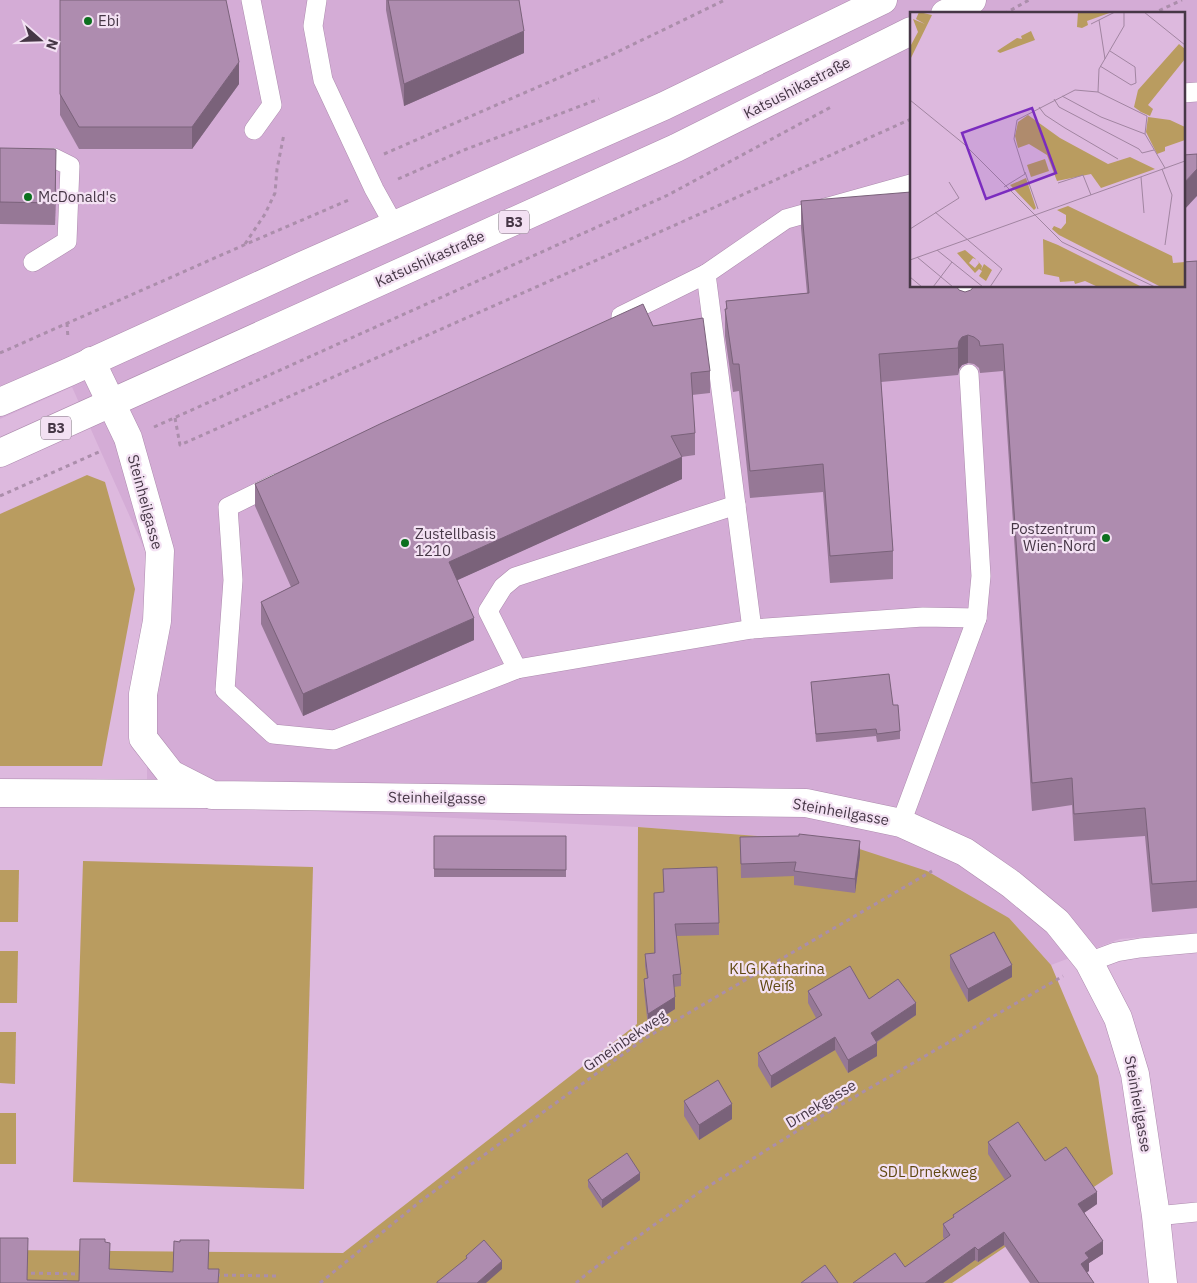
<svg xmlns="http://www.w3.org/2000/svg" width="1197" height="1283" font-family="'IBM Plex Sans',sans-serif">
<rect width="100%" height="100%" fill="#ddb9de"/>
<!-- built -->
<path fill="#d4acd6" fill-rule="evenodd" d="M0 0H1197V933L1120 939 1051 965 1009 918 838 842 638 827 147 803V555L72 387 0 419ZM911 14H1183V286H911Z"/>
<!-- green -->
<g fill="#b99c60">
<path d="M87 475 105 482 135 589 102 766H0V514Z"/>
<path d="M638 827 838 842 927 871 1009 918 1051 965 1098 1076 1113 1174 952 1283H0V1250L343 1253 637 1024Z"/>
<path d="M83 861 313 867 304 1189 73 1182Z"/>
<path d="M0 870H19L18 922H0Z"/>
<path d="M0 951H18L17 1003H0Z"/>
<path d="M0 1032H16L15 1084 0 1083Z"/>
<rect x="0" y="1113" width="16" height="51"/>
</g>
<g fill="none" stroke-linecap="round" stroke-linejoin="round">
<defs>
<g id="lane">
<path d="M251 0 272 105 254 130"/>
<path d="M317 0 313 26 323 80 374 189 394 225"/>
<path d="M1183 93 1197 92"/>
<path d="M0 158H54L70 166 67 241 33 262"/>
<path d="M911 184 786 219 706 274 752 629 923 617 977 618"/>
<path d="M964 286 965 308"/>
<path d="M621 316 706 274"/>
<path d="M277 483 228 507 233 580 225 690 273 734 334 740 517 669 752 629"/>
<path d="M517 669 488 611 503 587 515 577 736 505"/>
<path d="M901 823 977 618 981 576 969 374"/>
<path d="M1089 962 1116 952 1140 948 1197 943"/>
<path d="M1156 1216 1197 1212"/>
</g>
<g id="street">
<path d="M91 361 128 438 160 551 157 621 143 694V738L171 774 212 795 806 803 901 823 965 852 1011 884 1057 922 1089 962 1118 1018 1135 1074 1156 1216 1163 1283"/>
<path d="M0 793 205 794"/>
</g>
<g id="primary">
<path d="M945 14 972 0"/>
<path d="M0 402 69 372 304 265 664 106 883 0"/>
<path d="M0 453 676 148 911 31"/>
</g>
</defs>
<!-- lane casing -->
<use href="#lane" stroke="#ad8bae" stroke-width="20"/>
<!-- street casing -->
<use href="#street" stroke="#ad8bae" stroke-width="29"/>
<!-- primary casing -->
<use href="#primary" stroke="#ad8bae" stroke-width="29"/>
<!-- path -->
<g stroke="#ab8eab" stroke-width="3" stroke-dasharray="4 4" stroke-linecap="butt">
<path d="M1004 14 1029 0"/>
<path d="M1152 14 1182 0"/>
<path d="M384 154 609 56 725 0"/>
<path d="M398 179 464 150 599 99"/>
<path d="M245 244 265 214 275 193 277 169 284 134"/>
<path d="M67 323 68 339"/>
<path d="M0 353 244 245 351 199"/>
<path d="M175 418 180 445 624 248 911 119"/>
<path d="M154 427 668 195 831 107"/>
<path d="M0 496 101 451"/>
<path d="M23 1273 82 1274"/>
<path d="M216 1275 279 1276"/>
<path d="M65 1283 66 1273"/>
<path d="M320 1283 422 1200 644 1039 932 871"/>
<path d="M576 1283 589 1272 701 1191 813 1121 1063 976"/>
</g>
<!-- lane -->
<use href="#lane" stroke="#fff" stroke-width="19"/>
<!-- street -->
<use href="#street" stroke="#fff" stroke-width="28"/>
<!-- primary -->
<use href="#primary" stroke="#fff" stroke-width="28"/>
</g>
<!-- wall -->
<g fill="#967896">
<path d="M60 0 239 84 192 149H79L60 115Z"/>
<path d="M386 0H519L524 53 404 106 386 10Z"/>
<path d="M0 148 56 172 55 225 0 224Z"/>
<path d="M801 201 911 286 959 290 965 292 1197 261V908L1152 912 1145 836 1074 841 1072 805 1032 811 1003 371 980 373 979 368 974 364 968 363 962 365 959 369 958 375 881 382 893 551V579L830 583 823 492 750 498 739 391 733 392 725 336V309H726V301L807 293 801 228Z"/>
<path d="M653 326 710 371V393L692 395 695 433V455L681 457 682 479 457 580 474 640 303 716 261 624V602L291 587 255 506V484Z"/>
<path d="M811 682 893 705 900 731V739L877 742 876 736 816 742Z"/>
<rect x="434" y="836" width="132" height="41"/>
<path d="M740 837 860 855 855 893 794 885V876L741 878Z"/>
<path d="M654 893 719 923V935L676 936 681 974V986L674 987 675 1009 648 1026 644 991V979L647 978 645 966V954L654 953Z"/>
<path d="M950 955 1012 977 968 1002 950 968Z"/>
<path d="M808 991 869 999 916 1015 877 1042V1056L848 1073 835 1050 771 1088 758 1066V1053L816 1018 808 1003Z"/>
<path d="M684 1101 732 1119 699 1140 684 1116Z"/>
<path d="M988 1142 1045 1161 1097 1204 1084 1213 1103 1254 1089 1263V1271L1087 1272 1094 1283H1030L1004 1245 978 1262 975 1260 943 1283H853L905 1267 944 1239 943 1237V1224L953 1218V1215L1005 1180 988 1154Z"/>
<path d="M588 1180H640L602 1208 588 1187Z"/>
</g>
<!-- shaded-wall -->
<g fill="#7a627a">
<path d="M524 31V53L404 106V84Z"/>
<path d="M239 62V84L192 149V127Z"/>
<path d="M56 150V172L55 225V203Z"/>
<path d="M1197 169V196L1183 211V184Z"/>
<path d="M968 335V363L962 365 959 369 958 375V348L959 341 962 337Z"/>
<path d="M682 457V479L449 584V562Z"/>
<path d="M474 618V640L303 716V694Z"/>
<path d="M860 841V855L855 893V879Z"/>
<path d="M1012 965V977L968 1002V989Z"/>
<path d="M675 997V1009L648 1026V1014Z"/>
<path d="M916 1003V1015L871 1045V1033Z"/>
<path d="M835 1037V1050L771 1088V1076Z"/>
<path d="M877 1043V1056L848 1073V1060Z"/>
<path d="M732 1104V1119L699 1140V1125Z"/>
<path d="M640 1173V1180L602 1208V1200Z"/>
<path d="M1097 1192V1204L1078 1217V1204Z"/>
<path d="M1004 1232V1245L978 1262V1250Z"/>
<path d="M1103 1241V1254L1089 1263V1271L1081 1276V1264L1085 1253Z"/>
<path d="M975 1247V1260L943 1283H925Z"/>
<path d="M502 1261V1269L486 1283H477Z"/>
</g>
<!-- building -->
<g fill="#ae8caf" stroke="#7a627a">
<path d="M60 0H226L239 62 192 127H79L60 94Z"/>
<path d="M388 0H519L524 31 404 84Z"/>
<path d="M0 148 54 149 56 150 55 203 0 202Z"/>
<path d="M1197 154V169L1183 184V155Z"/>
<path d="M911 192V286H956L959 290 965 292 971 290 974 286H1183V262L1197 261V881L1152 884 1145 808 1074 814 1072 778 1032 783 1003 344 980 346 979 341 974 337 968 335 962 337 959 341 958 348 879 354 893 551 830 556 823 464 750 471 739 364H733L725 309H727L726 301 809 293 801 201Z"/>
<path d="M643 304 653 326 703 318 710 371 691 373 695 433 671 436 682 457 449 562 474 618 303 694 261 602 299 583 255 484 382 423Z"/>
<path d="M889 674 893 705H898L900 731 877 734 876 729 816 734 811 682Z"/>
<path d="M799 834 860 841 855 879 794 871 796 862 741 864 740 837 799 836Z"/>
<path d="M434 836H566V870L434 869Z"/>
<path d="M717 867 719 923 675 924 681 974 673 975 675 997 648 1014 644 979 648 978 645 954 655 953 654 893 664 892 663 869Z"/>
<path d="M994 932 1012 965 968 989 950 955Z"/>
<path d="M850 966 869 999 898 979 916 1003 871 1033 877 1043 848 1060 835 1037 771 1076 758 1053 822 1015 808 991Z"/>
<path d="M718 1080 732 1104 699 1125 684 1101Z"/>
<path d="M1018 1122 1045 1161 1066 1147 1097 1192 1078 1204 1103 1241 1085 1253 1089 1258 1081 1264 1094 1283H1039L1004 1232 978 1250 975 1247 925 1283H853L895 1253 905 1267 950 1235 943 1224 954 1217 953 1215 1011 1176 988 1142Z"/>
<path d="M627 1153 640 1173 602 1200 588 1180Z"/>
<path d="M0 1238H28L27 1280 79 1281 80 1239H105V1242L110 1243 109 1269 173 1272 174 1241 180 1242V1240H209L208 1269H219L218 1283H0Z"/>
<path d="M484 1240 502 1261 477 1283H437V1282L467 1258 466 1256Z"/>
<path d="M825 1265 838 1283H801Z"/>
</g>
<!-- markers -->
<g fill="#0c701f" stroke="#f3e1f3" stroke-width="2">
<circle cx="88" cy="21" r="5"/>
<circle cx="28" cy="197" r="5"/>
<circle cx="1106" cy="538" r="5"/>
<circle cx="405" cy="543" r="5"/>
</g>
<g text-anchor="middle" stroke-width="4.5" stroke-linejoin="round" paint-order="stroke">
<!-- shield labels -->
<g fill="#f3e1f3" stroke="#7a6a7a" stroke-width="1">
<rect x="499" y="210.5" width="30" height="23" rx="4"/>
<rect x="41" y="416.5" width="30" height="23" rx="4"/>
</g>
<g font-size="14" font-weight="bold" fill="#463746">
<text x="514" y="227">B3</text>
<text x="56" y="433">B3</text>
</g>
<!-- poi labels -->
<g font-size="15" fill="#463746" stroke="#f3e1f3" text-anchor="start">
<text x="98" y="26">Ebi</text>
<text x="38" y="202">McDonald's</text>
<text x="1096" y="534" text-anchor="end">Postzentrum<tspan x="1096" dy="17">Wien-Nord</tspan></text>
<text x="415" y="539">Zustellbasis<tspan x="415" dy="17">1210</tspan></text>
</g>
<!-- street labels -->
<g font-size="15" fill="#463746" stroke="#f3e1f3">
<text transform="translate(797 88) rotate(-27)" y="5">Katsushikastraße</text>
<text transform="translate(430 259) rotate(-24)" y="5">Katsushikastraße</text>
<text transform="translate(145 502) rotate(75)" y="5">Steinheilgasse</text>
<text transform="translate(437 798) rotate(1)" y="5">Steinheilgasse</text>
<text transform="translate(841 812) rotate(10)" y="5">Steinheilgasse</text>
<text transform="translate(625 1041) rotate(-34)" y="5">Gmeinbekweg</text>
<text transform="translate(821 1104) rotate(-31)" y="5">Drnekgasse</text>
<text transform="translate(1138 1104) rotate(80)" y="5">Steinheilgasse</text>
</g>
<!-- park labels -->
<g font-size="15" fill="#604911" stroke="#f3e1f3">
<text x="777" y="974">KLG Katharina<tspan x="777" dy="17">Weiß</tspan></text>
<text x="928" y="1177">SDL Drnekweg</text>
</g>
</g>
<!-- overview -->
<g transform="translate(910 12)">
<rect width="275" height="275" fill="#ddb9de"/>
<path d="M9 0 22 3 0 48 1 33 8 20 3 7 15 12 6 7ZM168 0H202L177 9 178 13 172 16 167 15ZM121 19 125 28 90 41 87 39 107 26 112 27 111 24ZM269 32 275 37V47L238 93 243 97 240 104 231 100 224 95 228 78ZM118 103 150 126 198 152 220 145 245 157 191 176 181 162 147 169 137 143 119 132 108 136 105 124 108 110ZM238 105 260 108 275 115V128L255 135V139L247 142 236 120ZM135 147 139 159 121 165 117 153ZM116 166 126 196 124 198 100 173ZM158 194 262 244 263 251 275 250V275H251L149 223 142 217 144 214 151 217 156 211V203L147 198ZM133 227 148 233 232 275H188L175 269 165 272 164 269 150 270 149 265 134 262ZM55 238 67 248 63 246 59 251 65 256 69 251 67 248 72 254 71 258 74 252 82 258 76 269 69 264 72 259 69 257 65 261 47 241Z" fill="#b99c60"/>
<path fill="none" stroke="#a185a1" stroke-width="1" d="M234 0 275 33M189 8 195 47M181 12 205 0M190 54 221 73 226 71 225 55 200 39M188 80 189 57 214 14V0M152 84 191 105 235 122M144 87 149 95 229 137 232 141 244 138M0 88 54 132 152 230 245 275M129 95 135 103 155 116 208 147M252 157 262 183 255 233M115 160 128 197M231 165 234 201M148 171 173 163 181 183M94 175 115 162 104 127 107 108 165 78 188 80 237 104 235 122 255 156M25 200 92 257 80 275M0 217 49 186 39 170M27 238 73 275M7 245 43 275M0 248 275 149M0 265 12 275M23 275 42 250"/>
<path fill="#7b2cbf" fill-opacity="0.15" stroke="#7b2cbf" stroke-width="2.5" d="M122 96 146 161 76 187 52 121Z"/>
<rect width="275" height="275" fill="none" stroke="#463746" stroke-width="2.5"/>
</g>
<!-- north arrow -->
<g transform="translate(40 40) rotate(110)" stroke="#f3e1f3" stroke-width="4" paint-order="stroke">
<path d="M0-4L9 19L0 12L-9 19Z" fill="#463746"/>
<text y="-8" font-size="14" font-weight="bold" text-anchor="middle" fill="#463746">N</text>
</g>
</svg>
